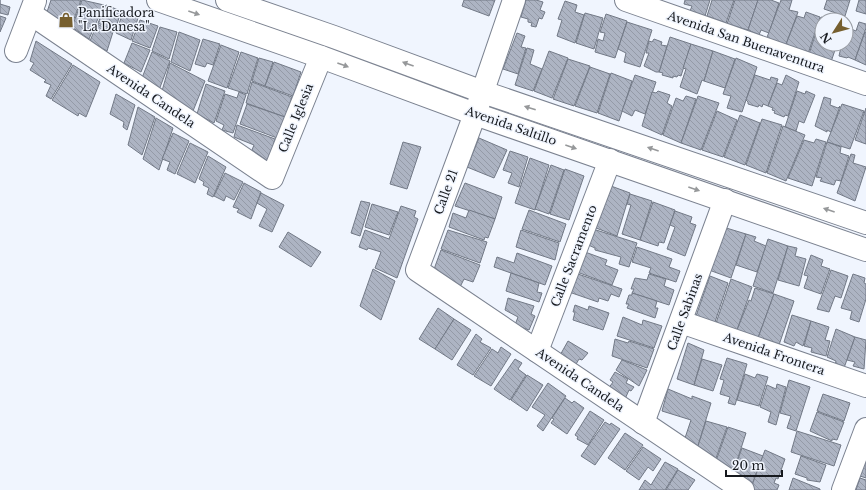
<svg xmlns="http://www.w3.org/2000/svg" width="866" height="490" font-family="'Libre Baskerville',serif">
<defs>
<pattern id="building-back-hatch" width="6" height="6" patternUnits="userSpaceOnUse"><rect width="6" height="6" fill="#adb4c3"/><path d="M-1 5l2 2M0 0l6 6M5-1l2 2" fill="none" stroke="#949aa7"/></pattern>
</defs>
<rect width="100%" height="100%" fill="#f0f5fe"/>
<!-- building -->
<g fill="url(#building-back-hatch)" stroke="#727986">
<path d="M0 0V4L10 7 8 15 0 13Z"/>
<path d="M51 0H81L71 27 47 12Z"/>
<path d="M82 0 104 5 89 39 72 27Z"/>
<path d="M464 0H495L489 16 462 6Z"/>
<path d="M526 0H536L543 2 540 10 545 12 542 19 539 18 536 27 531 26 532 23 528 22V19L521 17Z"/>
<path d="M685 0H710L705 16 690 11 692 6 684 4Z"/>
<path d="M712 0H734L726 23 707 16Z"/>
<path d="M735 0H758L748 30 727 24Z"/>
<path d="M758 0H771L779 3 769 33 761 30 759 35 748 30Z"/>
<path d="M781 0H792L789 10 798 12 785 47 766 40Z"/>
<path d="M827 0H850L845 16 824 9Z"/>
<path d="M859 0H866V14L856 11Z"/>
<path d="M565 1 577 5 575 12 584 15 575 43 557 36 562 20 558 19Z"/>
<path d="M106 5 121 11 115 31 98 23Z"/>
<path d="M123 12 138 18 131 40 116 33Z"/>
<path d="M806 12 820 17 808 54 785 47 797 16 804 18Z"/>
<path d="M585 13 603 18 594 49 576 43Z"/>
<path d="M606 14 627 21 615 58 595 52 598 39 603 41 605 33 600 32Z"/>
<path d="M0 16 6 18 0 32Z"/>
<path d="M821 17 829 20H822V44H837L831 62 809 54Z"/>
<path d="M140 20 158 26 150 48 132 41Z"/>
<path d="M627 22 652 30 640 67 624 62 626 53 618 49Z"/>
<path d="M859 22 866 24V28L855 60 848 57 847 58 839 56 841 47 837 46V44H846V27L856 31Z"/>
<path d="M97 24 113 32 107 51 90 41Z"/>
<path d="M160 27 177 32 169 59 152 51Z"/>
<path d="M179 32 200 40 190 71 171 62Z"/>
<path d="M865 32H866V65L855 60Z"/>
<path d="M517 33 525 36 521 47 526 48 518 74 503 69Z"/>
<path d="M670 37 691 44 681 76 678 75 677 77 673 76V78L662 75 663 73 659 72Z"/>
<path d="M203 39 220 44 213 65 207 63 205 67 195 64Z"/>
<path d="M654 39 662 42 661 45 667 46 659 72H656L644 66 649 53H646L649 41 652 42Z"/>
<path d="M36 41 72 64 51 99 46 96 51 85 44 82 46 80 30 70 34 63 30 61Z"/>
<path d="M132 43 150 50 141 72 124 63Z"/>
<path d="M691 44 713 51 704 81 702 80 697 94 680 87 686 69 683 68Z"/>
<path d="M221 45 239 52 227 88 208 81Z"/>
<path d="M527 48 534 50 530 64 542 69 533 91 515 85Z"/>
<path d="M549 51 568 58 552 98 534 91Z"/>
<path d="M713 51 735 59 725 88 704 81Z"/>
<path d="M152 52 170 61 159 90 142 78Z"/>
<path d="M241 52 258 58 247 94 228 88Z"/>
<path d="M259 58 273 62 265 86 252 81Z"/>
<path d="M736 58 757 67 742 112 727 108 731 96 723 94Z"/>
<path d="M568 59 590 66 574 106 553 99Z"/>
<path d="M274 62 301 72 293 96 265 86Z"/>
<path d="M170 63 205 81 193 111 162 91Z"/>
<path d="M73 65 100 82 86 117 79 113 78 116 52 100Z"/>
<path d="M590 67 610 74 597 113 575 106Z"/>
<path d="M611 73 632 81 619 121 598 113Z"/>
<path d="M635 75 656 82 645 114 635 110 632 116 622 111Z"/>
<path d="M755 75 770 80 771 77 778 79 768 106 763 104 762 107 759 105 758 107 748 104V102L746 100Z"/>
<path d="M786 75 799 82 788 116 785 115 784 117 774 113 775 111 772 110 773 108 768 106 777 83 782 85Z"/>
<path d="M252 82 292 97 285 117 246 103Z"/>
<path d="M206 84 225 91 214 123 197 114Z"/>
<path d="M658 91 670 95 667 103 672 106 662 135 642 126 652 92 656 93Z"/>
<path d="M797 91 805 94 806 91 815 95 804 123 799 121 796 131 785 127Z"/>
<path d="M239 92 246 95 233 133 222 130 224 125 216 121 225 94 237 98Z"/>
<path d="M116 94 135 105 127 130 123 127 124 122 110 114Z"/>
<path d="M686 96 696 99 681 143 663 135 676 98 683 101Z"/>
<path d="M698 96 719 103 701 150 681 143Z"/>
<path d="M824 97 831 99 830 105 838 108 840 106 831 132 827 130V132L815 126Z"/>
<path d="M247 104 285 117 277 138 240 124Z"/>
<path d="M842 104 864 111 850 149 827 142Z"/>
<path d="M138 107 155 117 142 155 128 145Z"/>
<path d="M866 108V144L855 140Z"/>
<path d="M717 111 737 120 723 157 702 150Z"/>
<path d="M740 115 760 123 745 165 724 157Z"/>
<path d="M156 118 173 128 159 170 143 159Z"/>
<path d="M762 119 782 125 766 173 746 165Z"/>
<path d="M237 125 275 139 269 162 252 150 254 145 234 137Z"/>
<path d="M783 126 805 135 786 181 767 173Z"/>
<path d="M173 133 189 141 175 174 167 170 170 162 162 159Z"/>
<path d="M479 138 507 150 494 178 467 167Z"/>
<path d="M816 139 826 142 812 186 788 178 804 140 814 143Z"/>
<path d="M403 142 421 147 407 189 390 184Z"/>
<path d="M827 142 841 147 840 153 849 156 841 181 836 180 834 185 820 181 822 178 816 177Z"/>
<path d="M190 143 208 152 195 183 177 174Z"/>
<path d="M510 151 528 157 519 187 508 183 512 173 503 170Z"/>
<path d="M851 154 855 155 853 163 866 167 855 201 837 193Z"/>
<path d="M208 156 226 167 213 197 207 194 209 188 203 185 204 182 199 179Z"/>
<path d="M530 158 549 165 535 210 515 203Z"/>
<path d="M551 165 564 170 549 214 535 209Z"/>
<path d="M565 169 584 176 569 220 550 214Z"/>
<path d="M225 173 243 182 234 200 226 196 224 201 214 196Z"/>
<path d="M244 183 261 192 251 219 237 212 239 209 233 207Z"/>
<path d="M465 183 502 197 495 219 455 206Z"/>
<path d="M611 186 630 193 617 236 596 228Z"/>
<path d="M261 193 284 205 272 232 259 226 267 209 257 203Z"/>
<path d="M630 194 652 201 640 240 622 234 631 205 627 204Z"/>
<path d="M361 201 370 203 360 236 351 233Z"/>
<path d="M653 202 675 210 664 243 659 242 658 246 640 240Z"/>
<path d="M372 204 398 212 389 235 365 227Z"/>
<path d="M401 206 416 211 414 217 418 219 397 278 375 268 381 252 368 248 367 250 359 247 365 230 389 239Z"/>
<path d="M469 210 495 219 488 238 485 237 484 240 449 227 453 213 466 218Z"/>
<path d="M529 210 566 224 560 242 522 229Z"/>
<path d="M675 211 692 217 690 223 696 225 685 256 667 249 675 227 670 225Z"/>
<path d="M723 227 746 234 731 278 709 270Z"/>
<path d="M593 229 637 243 629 267 619 264 621 257 595 250V248L586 244Z"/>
<path d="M448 230 487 242 480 263 441 249Z"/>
<path d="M521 230 559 243 555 260 516 247Z"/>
<path d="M288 232 321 252 311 267 279 247Z"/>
<path d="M746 234 756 237 754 241 766 246 757 272 736 265Z"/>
<path d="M768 239 788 246 773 293 753 286Z"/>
<path d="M788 246 797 248 795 256 806 259 799 286 778 280Z"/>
<path d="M637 247 672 259 669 267 680 271 676 282 649 273 651 268 632 262Z"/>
<path d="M441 250 480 265 473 282 464 279 459 289 433 272Z"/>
<path d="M585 252 607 260 605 265 618 270 612 285 577 272Z"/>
<path d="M517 253 552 266 545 285 494 267 497 257 514 263Z"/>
<path d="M811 255 823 260 821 266 830 269 821 294 804 288 808 276 804 275Z"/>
<path d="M373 269 395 281 381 320 360 306Z"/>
<path d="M831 270 848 276 841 298 835 296 829 312 817 309Z"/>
<path d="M511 273 539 283 537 292 542 293 539 302 506 291Z"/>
<path d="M575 273 622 289 619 297 611 294 608 301 599 298 598 302 569 292Z"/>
<path d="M649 274 666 279 664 286 674 290 669 305 632 293 634 289H631L635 278 647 280Z"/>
<path d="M853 274 865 278 864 283 866 284V299L859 322 850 319 852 311 841 308Z"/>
<path d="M710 276 728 283 715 322 696 316Z"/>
<path d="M731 279 752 287 737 330 716 323Z"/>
<path d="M755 288 774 294 758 338 737 330 749 300 751 301Z"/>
<path d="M632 293 657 301 655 308H658L655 318 627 308 629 304H626L629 295H632Z"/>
<path d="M774 294 794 301 779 345 758 338Z"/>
<path d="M508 298 534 306 531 314 535 316 529 330 515 325 518 317 505 310Z"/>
<path d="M575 305 588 310 589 306 609 313 603 330 573 320 575 312H573Z"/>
<path d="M438 308 454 319 435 349 419 339Z"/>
<path d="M792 315 811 321 803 346 796 342 794 346 784 342Z"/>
<path d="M623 317 642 325 643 320 662 326 654 348 617 336Z"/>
<path d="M454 319 471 330 452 360 435 349Z"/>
<path d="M811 321 829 327 825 340 830 341 826 356 811 352 812 348 804 346Z"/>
<path d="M836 329 855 337 844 368 835 365 836 361 827 357Z"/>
<path d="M476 334 482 339 480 342 491 348 473 375 457 365Z"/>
<path d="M855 337 866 340 864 369 853 366 855 362 847 360Z"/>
<path d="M615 339 628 343 629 341 654 349 647 368 612 356Z"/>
<path d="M568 341 588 353 582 360 579 359 575 366 559 357Z"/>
<path d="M688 343 704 350 694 385 677 379Z"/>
<path d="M501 347 511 354 491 386 474 376 492 349 498 353Z"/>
<path d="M727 358 747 364 735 405 728 403 730 397 720 394 724 380 720 379Z"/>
<path d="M515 359 522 363 518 369 526 375 510 400 494 389Z"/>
<path d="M702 359 722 365 713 391 694 385Z"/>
<path d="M622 360 647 370 639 386 616 370Z"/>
<path d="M615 372 628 379 626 383 634 387 631 391 629 390 625 399 608 389 613 382 610 380Z"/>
<path d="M745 374 755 378 757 374 768 377 759 406 737 400Z"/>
<path d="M527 375 543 385 527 411 511 400Z"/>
<path d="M789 380 810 387 796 431 787 428 791 416 780 413Z"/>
<path d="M548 383 566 396 543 431 537 426 545 415 532 407Z"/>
<path d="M777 384 786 387 776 425 768 422 771 412 760 407 767 385 776 389Z"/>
<path d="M668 389 692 399V396L711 403 697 449 684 441 691 420 662 411Z"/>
<path d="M823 394 850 403 844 421 817 411Z"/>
<path d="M565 398 572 403 574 401 584 408 567 434 551 423 554 419 552 418Z"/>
<path d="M590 411 604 420 588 445 577 439 578 437 575 435Z"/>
<path d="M817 412 844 422 837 440 832 439V441L810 431Z"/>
<path d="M706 421 727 427 715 461 697 449Z"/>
<path d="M605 422 610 425 611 423 620 429 595 465 581 456Z"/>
<path d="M728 427 746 433 733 473 716 461Z"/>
<path d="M797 431 841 445 834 466 791 452Z"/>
<path d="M625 433 643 445 625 470 608 458Z"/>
<path d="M643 447 661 459 653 471 648 467 639 480 626 471Z"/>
<path d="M742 448 763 456 751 487 733 473Z"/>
<path d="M765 450 785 459 778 479 776 478 774 483 779 485 777 490H755L751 488Z"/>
<path d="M801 456 826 465 820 482 807 480V478L795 474Z"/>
<path d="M866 456V478L860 476Z"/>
<path d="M665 462 678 469 665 490H639L645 480 651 485Z"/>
<path d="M678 470 695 480 688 490H666Z"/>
<path d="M793 478 820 489V490H789Z"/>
<path d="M860 478 866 480V490H856Z"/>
</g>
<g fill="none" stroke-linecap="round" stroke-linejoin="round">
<defs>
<g id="minor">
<path d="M158 0 321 57 475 114 866 250"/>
<path d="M227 0 334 37 483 92 866 223"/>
<path d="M514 0 475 114 417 270 743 490"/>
<path d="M626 0 866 84"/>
<path d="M31 14 272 178 321 57"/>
<path d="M16 51 35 1"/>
<path d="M681 322 866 386"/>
<path d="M537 351 610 160"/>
<path d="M643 423 725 200"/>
<path d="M843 490 866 429"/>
</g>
</defs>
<!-- minor casing -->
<use href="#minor" stroke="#7b8290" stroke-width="24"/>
<!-- minor -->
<use href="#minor" stroke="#fff" stroke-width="22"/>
</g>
<!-- one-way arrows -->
<defs><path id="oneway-solid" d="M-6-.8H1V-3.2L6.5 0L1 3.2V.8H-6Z"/></defs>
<g fill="#96989a">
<use href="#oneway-solid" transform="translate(194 13) rotate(19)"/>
<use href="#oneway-solid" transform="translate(408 64) rotate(-160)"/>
<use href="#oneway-solid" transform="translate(343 65) rotate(20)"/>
<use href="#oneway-solid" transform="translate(530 108) rotate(-162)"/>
<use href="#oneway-solid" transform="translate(571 147) rotate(19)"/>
<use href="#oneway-solid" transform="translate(653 149) rotate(-161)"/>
<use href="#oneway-solid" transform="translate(694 189) rotate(19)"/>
<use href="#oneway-solid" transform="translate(829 210) rotate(-161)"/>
</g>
<!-- icons -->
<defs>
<symbol id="shop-bare" viewBox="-9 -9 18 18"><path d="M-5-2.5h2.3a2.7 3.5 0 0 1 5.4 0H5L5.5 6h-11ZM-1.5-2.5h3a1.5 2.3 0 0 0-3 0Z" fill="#765f2f" stroke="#f0f5fe" stroke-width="2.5" paint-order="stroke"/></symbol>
</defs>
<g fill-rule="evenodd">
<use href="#shop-bare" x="55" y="9" width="22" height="22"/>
</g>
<g text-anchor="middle" stroke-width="3" stroke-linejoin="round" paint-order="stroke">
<!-- poi labels -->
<g font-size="12" fill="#16191e" stroke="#f0f5fe" text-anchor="start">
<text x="78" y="17">Panificadora<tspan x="78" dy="14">"La Danesa"</tspan></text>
</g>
<!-- street labels -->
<g font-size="12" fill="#16191e" stroke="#f0f5fe">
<text transform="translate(746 42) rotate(19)" y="4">Avenida San Buenaventura</text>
<text transform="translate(151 96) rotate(34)" y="4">Avenida Candela</text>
<text transform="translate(296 118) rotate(-68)" y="4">Calle Iglesia</text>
<text transform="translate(511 126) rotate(19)" y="4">Avenida Saltillo</text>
<text transform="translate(446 192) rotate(-70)" y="4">Calle 21</text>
<text transform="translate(574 256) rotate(-69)" y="4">Calle Sacramento</text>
<text transform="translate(685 312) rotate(-70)" y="4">Calle Sabinas</text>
<text transform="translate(774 354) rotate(19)" y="4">Avenida Frontera</text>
<text transform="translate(580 380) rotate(34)" y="4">Avenida Candela</text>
</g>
</g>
<!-- north arrow -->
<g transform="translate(834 32) rotate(234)"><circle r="19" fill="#f0f5fe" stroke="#999da4"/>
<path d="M0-3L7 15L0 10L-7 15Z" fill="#765f2f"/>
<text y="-6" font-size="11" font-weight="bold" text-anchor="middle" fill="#16191e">N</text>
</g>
<!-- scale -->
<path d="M726 470v6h56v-6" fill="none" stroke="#16191e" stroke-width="2"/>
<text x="732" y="470" font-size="12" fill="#16191e" stroke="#f0f5fe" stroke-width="3" paint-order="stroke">20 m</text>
</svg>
